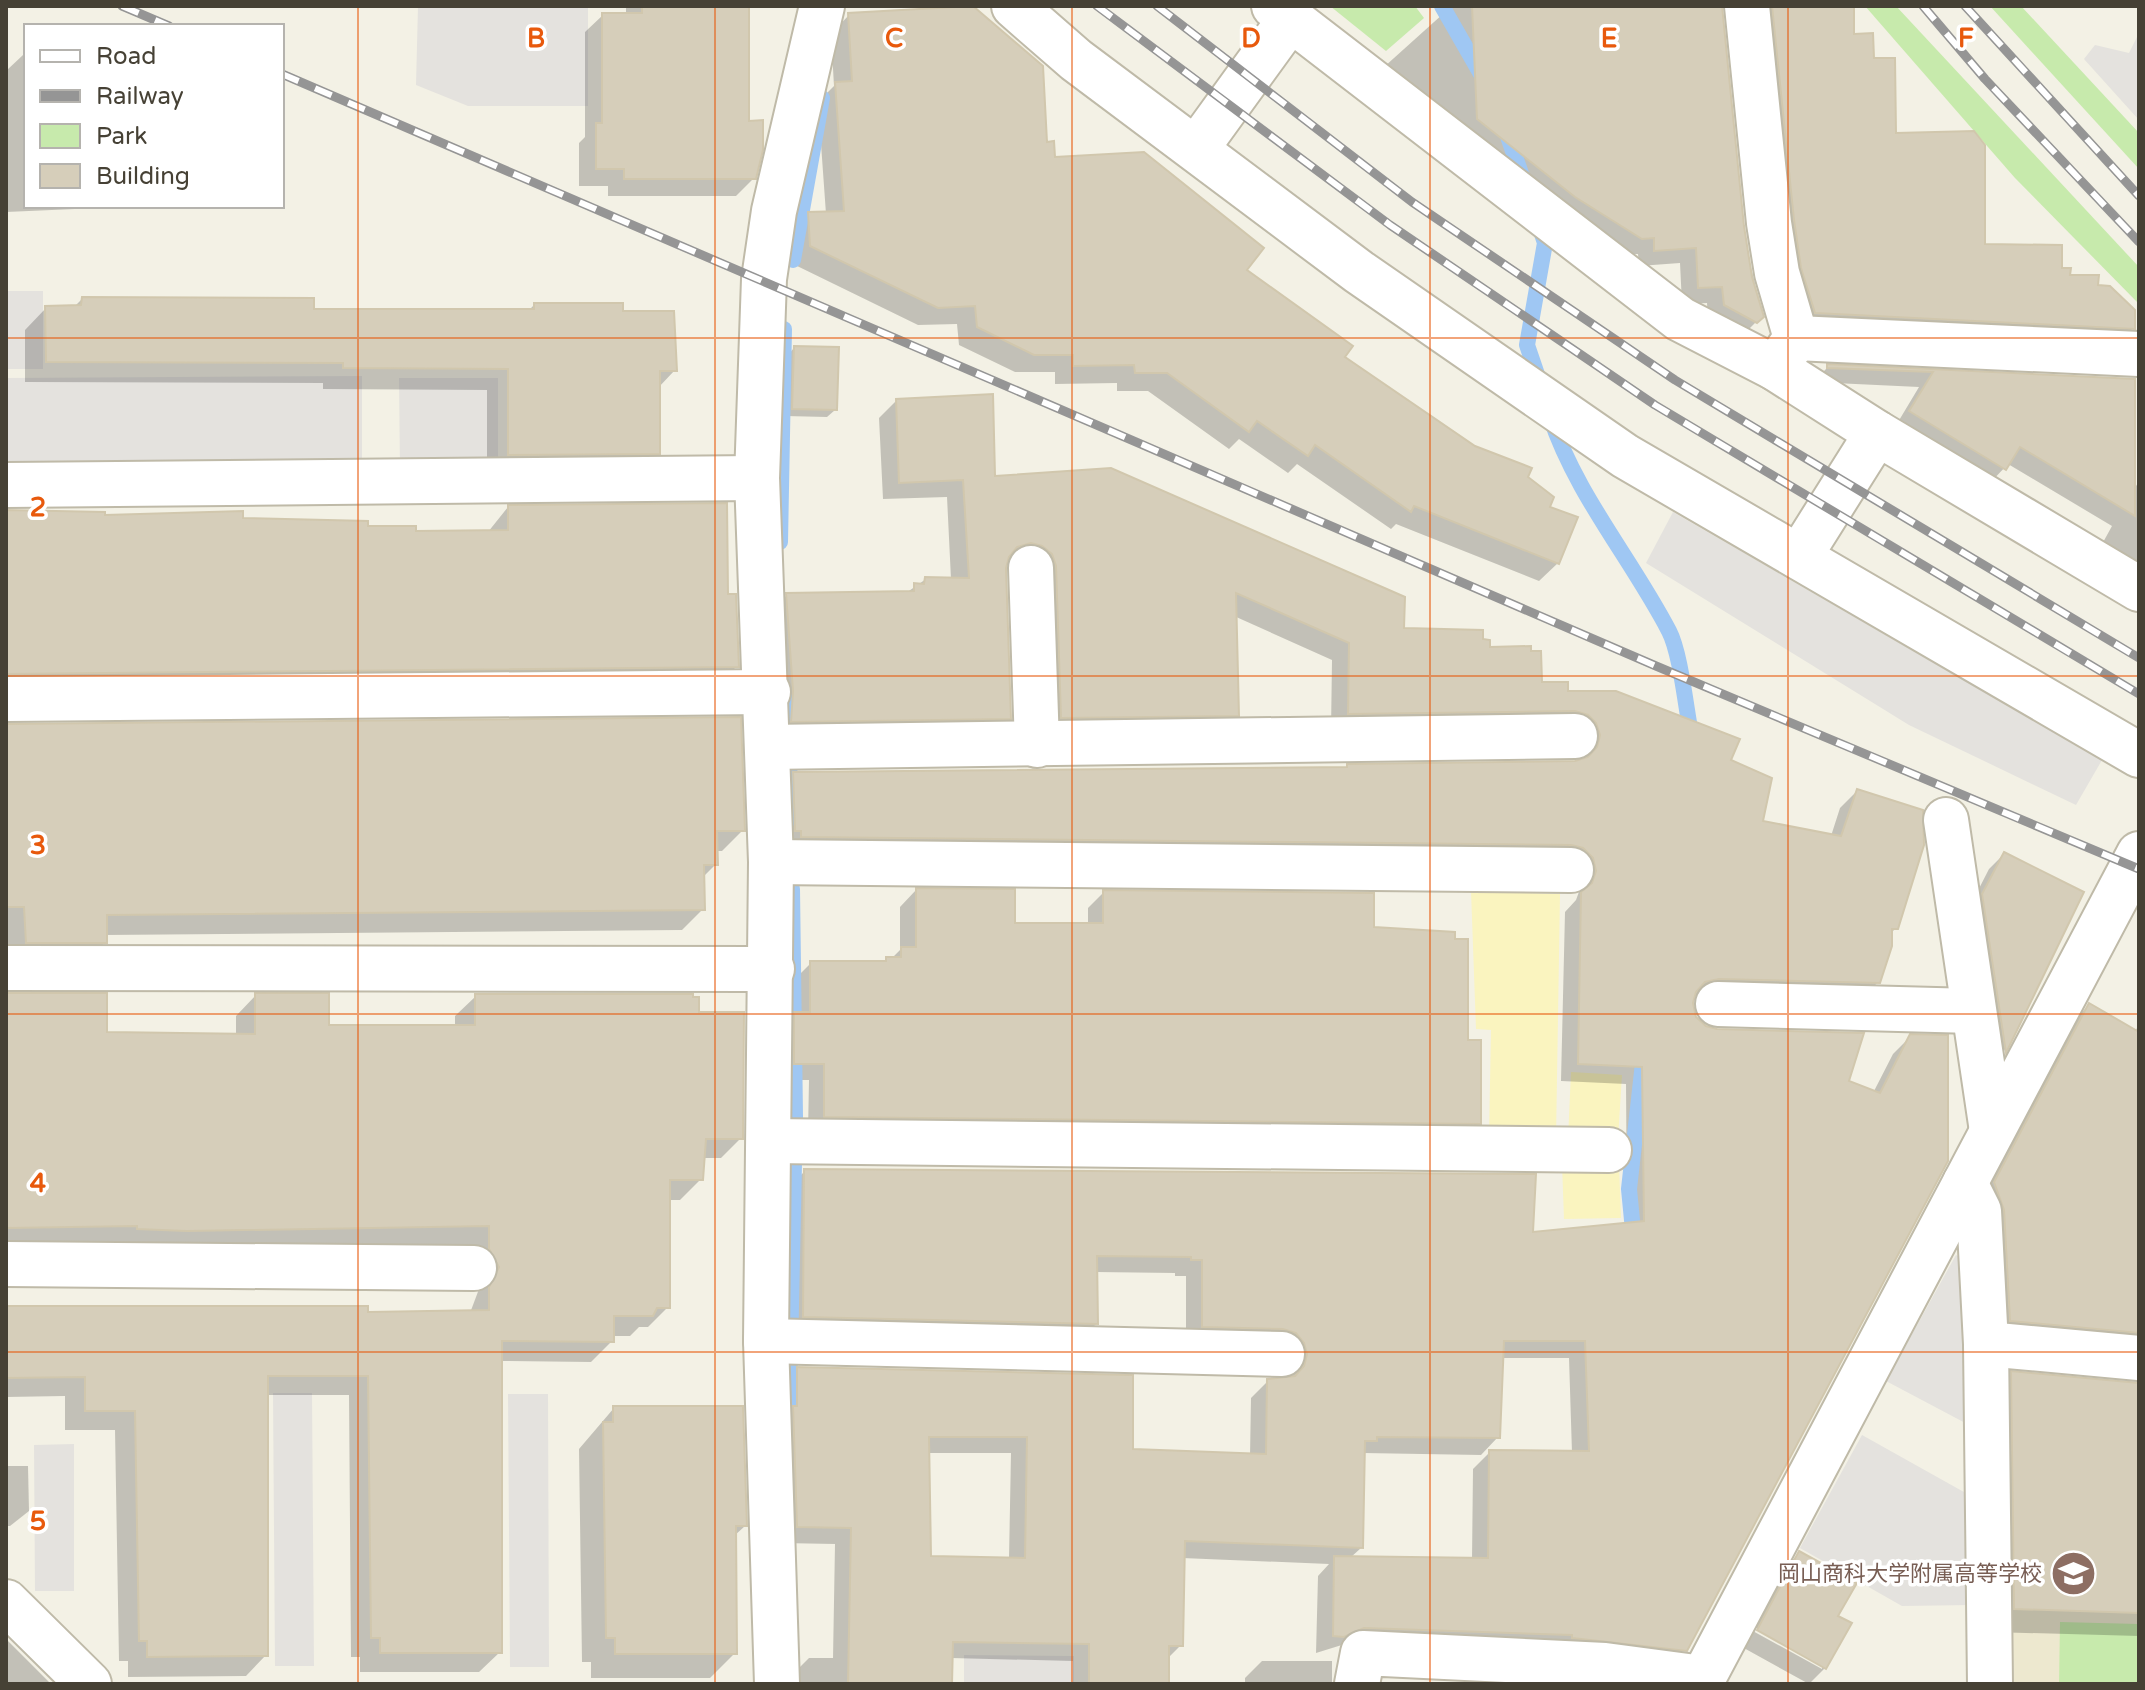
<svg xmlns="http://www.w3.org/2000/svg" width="2145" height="1690" font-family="'Varela Round','Noto Sans JP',sans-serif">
<rect width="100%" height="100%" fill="#f3f1e5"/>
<!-- education -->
<path fill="#ede8cf" d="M2007 1456 2139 1463V1684H2009Z"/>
<!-- green -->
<g fill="#c7eaac">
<path d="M1330 6H1415L1424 18 1386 51Z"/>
<path d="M1865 6H1896L2139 267V304L2015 178Z"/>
<path d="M1990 6H2021L2139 133V169Z"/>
<path d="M2060 1622 2139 1624V1684H2059Z"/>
</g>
<!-- sand -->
<g fill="#faf4bf">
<path d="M1471 891 1560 894 1556 1139 1489 1137 1491 1030 1476 1029Z"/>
<path d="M1571 1072 1622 1075 1618 1139H1568Z"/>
<path d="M1562 1164 1619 1165 1621 1218 1564 1219Z"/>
</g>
<!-- parking -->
<g fill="#e4e2de">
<path d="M418 6H588V106H468L416 85Z"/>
<path d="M2139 33V120L2084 59 2095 45 2129 53Z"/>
<rect x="6" y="291" width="37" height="78"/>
<path d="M362 376V472L6 474V378Z"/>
<path d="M399 378H498V470H400Z"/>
<path d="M1673 512 2102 760 2076 805 1909 725 1646 563Z"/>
<path d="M1956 1255 1970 1263 1971 1426 1886 1381Z"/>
<path d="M273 1393H312L314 1666H275Z"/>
<path d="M508 1394H548L549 1667H510Z"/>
<path d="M1862 1435 1971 1496V1605L1902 1606 1800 1548Z"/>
<path d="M74 1444V1591H35L34 1445Z"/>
<path d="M964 1655 1074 1656V1684H964Z"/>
</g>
<!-- shadow -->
<g fill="#0003" fill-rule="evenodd">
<path d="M626 6H747V123L754 178 736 196H608V186H579V143L585 137V32L603 15H626Z"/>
<path d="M1438 6H1720L1742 227 1762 316 1740 338 1708 322 1707 303 1682 304 1680 263 1639 266 1638 254H1625L1384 67 1444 13Z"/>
<path d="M1750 6H1852V36L1872 60 1894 135 1983 246 2059 270 2068 277 2096 287 2133 328 2117 344 1799 329Z"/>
<path d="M849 15 1045 144 1053 159 1244 271 1343 357 1474 448 1526 478 1547 508 1558 563 1539 581 1396 524 1391 529 1297 464 1288 473 1239 439 1229 449 1148 391H1117V383L1055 384V372H1015L959 345 957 324 918 325 793 264 791 232 809 214H826L818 102 834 86 831 34Z"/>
<path d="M23 55H26V206H100L98 208 6 212V71Z"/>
<path d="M82 299 312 311H528L534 305 621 313 675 370 658 388V453L636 475 487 476V390L323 389V383L25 382V330L46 308 74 307Z"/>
<path d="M794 348 835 410 827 417 785 416 787 356Z"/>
<path d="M1828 367 2133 381V491L2139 481V568L2101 546 2112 526 2008 464 1989 484 1895 427 1919 387 1813 382Z"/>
<path d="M896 401 993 478 1402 630 1481 641 1540 684 1728 761 1761 822 1831 836 1840 808 1857 791 1896 928 1890 934 1878 982 1861 1000 1700 995 1693 997 1691 1002 1695 1018 1705 1027 1873 1093 1893 1054 1911 1036 1683 1649 1666 1667 1345 1644 1316 1653 1318 1576 1329 1564 1182 1558 1181 1645 1167 1659V1684H1073V1661L951 1658 950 1684H792V1675L809 1658H833L835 1544 781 1543V1386L798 1369 1131 1454 1250 1456 1251 1398 1268 1381 1289 1379 1291 1374 1288 1360 1186 1343V1276H1175V1273L1095 1272 1096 1324 1079 1341 787 1333 788 1188 805 1171 1530 1234 1627 1224 1626 1084 1561 1081 1565 912 1576 900 1580 889 785 854 776 791 794 774 1344 769 1348 766 1582 761 1584 755 1331 730 1332 660 1234 616 1237 715 1220 732 1045 734 1012 559 1006 562 1009 718 992 735 775 738 770 612 787 595 906 593 926 579H951L947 497 883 499 879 418ZM1502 1358H1569L1572 1453 1490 1452 1473 1469 1472 1560 1350 1558 1361 1548 1363 1453 1481 1455 1498 1437ZM927 1453H1011L1009 1559 929 1558Z"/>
<path d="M508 507 726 596 737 666 716 687 6 693V512L241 520 414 533 488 532Z"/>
<path d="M6 726 743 830 722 851H715L716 864 702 878 703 909 682 930 105 935V942L85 963 6 954Z"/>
<path d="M2004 854 2039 977 2042 979 2004 1051 1991 1064 1968 910 1989 869Z"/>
<path d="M916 890 1013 925H1088V908L1104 892 1372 929 1466 1042 1479 1123 1463 1139 808 1132 809 1080H779V1030L795 1015V979L811 963H883L891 959 900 950V907Z"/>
<path d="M6 995 105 1034 236 1035V1016L256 995 327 1027H455V1016L476 996 697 1014 741 1138 721 1158H703L701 1179 680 1200H668V1307L648 1327H639L630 1336H612V1341L591 1362 500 1361V1652L479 1672H360V1657H351L349 1395H266V1655L246 1676 128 1677V1661H119L115 1430H65V1396L6 1397V1308L470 1313 479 1289 470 1270V1246L165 1251 6 1247Z"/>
<path d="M2089 1005 2135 1032 2139 1024V1373L1987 1344 1972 1210 2065 1029Z"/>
<path d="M2012 1374 2139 1385V1636L1991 1632 1988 1397Z"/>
<path d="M614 1408 745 1526 734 1536 735 1653 710 1678H591V1662H582L579 1449Z"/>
<path d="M6 1466H28L29 1511 10 1526H6Z"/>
<path d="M1799 1553 1835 1617 1825 1668 1809 1684 1742 1647 1751 1630 1822 1669V1664L1753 1626 1783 1570Z"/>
<path d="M6 1639 51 1684H6Z"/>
<path d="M1262 1661H1332V1684H1245V1678Z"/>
</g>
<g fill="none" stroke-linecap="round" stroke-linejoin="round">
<!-- stream -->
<g stroke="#9fc7f3" stroke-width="16">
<path d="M1442 6 1485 81"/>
<path d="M1505 128 1525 185"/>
<path d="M1538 222 1545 243 1527 345 1541 386"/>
<path d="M793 260 822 98"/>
<path d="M1550 416C1576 495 1631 558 1669 631 1681 654 1686 711 1692 739"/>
<path d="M780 542 784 329"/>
<path d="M787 701 791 818"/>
<path d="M1634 1241 1629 1189 1645 1045"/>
<path d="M789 1401 795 1116 792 889"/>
</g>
</g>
<!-- building -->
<g fill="#d6ceba" stroke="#d1c7ad" stroke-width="2" fill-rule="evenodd">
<path d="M642 6H749V121L763 120V150L756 179H624V169H596V123H602V13H642Z"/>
<path d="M973 6 1043 66 1047 142 1054 141 1055 157 1144 152 1264 248 1247 270 1353 346 1345 357 1475 446 1532 468 1528 477 1554 497 1550 507 1578 517 1559 564 1414 506 1411 512 1315 445 1308 456 1257 421 1249 432 1167 373H1135L1134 365 1073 366V355H1034L977 327 975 306 938 308 810 246 808 212 844 211 835 82 852 81 848 13Z"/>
<path d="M1472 6H1722L1744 226 1752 277 1764 317 1757 323 1724 305 1722 287 1698 288 1696 248 1654 251V238L1642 239 1575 197 1477 119Z"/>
<path d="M1772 6H1854V34L1873 33 1874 58H1895L1896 133 1974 131 1985 145V244L2062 245V268H2071L2070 275H2099L2098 285 2110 286 2135 310V329L1815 313 1801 268 1794 220Z"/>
<path d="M82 297 314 298V309H534V303H623V311H674L677 371H660V454L508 455V369L343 368V363L46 362 45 306 81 305Z"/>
<path d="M794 346 839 347 837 410 792 409Z"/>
<path d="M1827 364 2135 379V516L2020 447 2006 470 1909 411 1933 372 1827 368Z"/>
<path d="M993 394 995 476 1111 468 1405 597 1404 628 1483 630V639L1490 640V647L1531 646V651H1541L1542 682H1568V691H1616L1740 739 1731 760 1772 778 1763 821 1841 836 1857 789 1923 810 1924 845 1898 929H1892V946L1880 983 1719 979 1705 982 1696 992 1693 1003 1696 1017 1706 1026 1717 1029 1864 1033 1849 1081 1880 1093 1910 1034 1948 1035V1161L1687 1651 1572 1638V1635L1364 1628 1344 1637 1333 1636 1334 1556 1488 1558 1489 1450 1589 1451 1585 1341H1504L1500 1438 1377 1437V1441H1365L1363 1548 1185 1541 1183 1646H1169V1684H1089V1644L953 1642 952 1684H848L851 1528 797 1527 793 1406H797V1367L1133 1375V1449L1266 1454 1267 1379 1295 1376 1304 1366 1307 1354 1304 1343 1296 1333 1283 1329 1202 1327V1260H1191V1257L1097 1256 1098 1324 803 1317 804 1169 1536 1174 1533 1232 1644 1221 1642 1067 1578 1064 1581 892 1592 883 1596 871 1593 858 1583 848 1571 845 801 837V831H795L793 772 1347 767V764L1575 761 1588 757 1597 747 1600 735 1596 723 1588 715 1575 711 1348 714 1349 643 1236 593 1239 716 1061 718 1056 566 1052 554 1042 546 1031 543 1017 547 1009 557 1006 568 1011 719 791 722 793 691 786 593 914 591V583L924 584 925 577 969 578 963 480 899 483 896 399ZM929 1437H1027L1025 1558 931 1556Z"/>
<path d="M727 503 728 594H736L739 667 6 674V510L105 512V515L243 511V518L368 521V526H416V531L508 530V505Z"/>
<path d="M741 717 745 831H717L718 865H704L705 910 107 915V943H26L24 907H6V724Z"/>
<path d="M2004 852 2084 892 2006 1053 1982 894Z"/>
<path d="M916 888 1015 889V923H1103V890L1374 893V927L1455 932V939H1468V1040H1481V1124L824 1117V1064H794V1012H810V961H886V957H901V947H916Z"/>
<path d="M6 993H107V1032L255 1034V993H329V1025H475V994H693V997H699V1012H744L743 1139H706L703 1180H670V1308H657L653 1316H614V1342L502 1341V1653H380V1638H371L368 1376H268V1656L147 1657V1641H139L135 1411H85V1377L6 1378V1306H368V1312L489 1310V1287L499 1267 489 1249V1226L187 1231 137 1229V1226L6 1228Z"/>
<path d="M2089 1003 2139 1032V1333L2010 1321 2004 1210 1994 1182Z"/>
<path d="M2011 1371 2139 1383V1613L2014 1609Z"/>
<path d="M613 1406H743L747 1526H736L737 1654H615V1638H606L603 1422H613Z"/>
<path d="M1799 1551 1857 1583 1838 1616 1852 1623 1826 1669 1757 1630Z"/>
</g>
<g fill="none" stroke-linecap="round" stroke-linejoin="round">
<defs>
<g id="minor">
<path d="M1014 6 1076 60 1359 272 1625 456 2139 755"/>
<path d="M1274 6 1680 319 1775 368 1877 433 2139 589"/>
<path d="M1747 6 1769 223 1777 273 1796 338 1775 368"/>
<path d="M1196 149 1291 18"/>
<path d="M1796 338 2139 354"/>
<path d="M6 485 757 478"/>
<path d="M1799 557 1877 433"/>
<path d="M1031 568 1037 745"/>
<path d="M6 699 768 692"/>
<path d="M767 747 1575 736"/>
<path d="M1946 820 1992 1131"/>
<path d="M771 862 1571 870"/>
<path d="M6 968 772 969"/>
<path d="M1718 1004 1973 1011"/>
<path d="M769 1141 1609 1150"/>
<path d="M1965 1183 1979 1211 1986 1344 1990 1684"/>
<path d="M6 1264 474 1268"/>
<path d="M766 1341 1282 1354"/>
<path d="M1986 1344 2139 1358"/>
<path d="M6 1602 89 1684"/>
<path d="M777 1684 766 1341 771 862 757 478 764 279 774 211 822 6"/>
<path d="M1357 1684 1363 1653 1605 1665 1703 1678"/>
<path d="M1700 1684 2139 854"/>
</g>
</defs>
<!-- minor casing -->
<use href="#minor" stroke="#bfbaa8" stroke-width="48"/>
<!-- minor -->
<use href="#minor" stroke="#fff" stroke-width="44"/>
<defs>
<g id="rail">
<path d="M122 6 169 26"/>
<path d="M1097 6 1390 225 1655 405 2139 694"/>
<path d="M1157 6 1412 202 1675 380 2139 658"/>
<path d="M1923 6 1985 79 2139 242"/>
<path d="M1965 6 2139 196"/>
<path d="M282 74 1656 666 2139 869"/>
</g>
</defs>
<!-- rail casing -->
<use href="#rail" stroke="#959595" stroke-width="9"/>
<!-- rail -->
<use href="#rail" stroke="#fff" stroke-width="6" stroke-dasharray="18" stroke-linecap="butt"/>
</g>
<!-- grid -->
<path fill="none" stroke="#e8590c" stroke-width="2" stroke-opacity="0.55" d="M358 6V1684M715 6V1684M1072 6V1684M1430 6V1684M1788 6V1684M6 338H2139M6 676H2139M6 1014H2139M6 1352H2139"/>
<!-- icons -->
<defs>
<symbol id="school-disc" viewBox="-11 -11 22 22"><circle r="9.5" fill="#8d6e63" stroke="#fff"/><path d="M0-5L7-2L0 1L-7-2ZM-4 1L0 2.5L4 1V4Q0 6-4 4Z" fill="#fff"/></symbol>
</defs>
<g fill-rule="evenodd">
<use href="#school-disc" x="2048" y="1548" width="51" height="51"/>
</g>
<g text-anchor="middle" stroke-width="7" stroke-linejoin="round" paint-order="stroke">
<!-- education labels -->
<g font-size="22" fill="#785e54" stroke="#fff" text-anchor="end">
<text x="2042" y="1581">岡山商科大学附属高等学校</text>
</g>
</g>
<g font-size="26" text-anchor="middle" font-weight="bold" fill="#e8590c" stroke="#fff" stroke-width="7" stroke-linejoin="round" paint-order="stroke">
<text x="536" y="47">B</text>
<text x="894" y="47">C</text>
<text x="1251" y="47">D</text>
<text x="1609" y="47">E</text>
<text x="1966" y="47">F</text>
<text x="38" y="516">2</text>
<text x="38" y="854">3</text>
<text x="38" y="1192">4</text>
<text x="38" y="1530">5</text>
</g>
<!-- border -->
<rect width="2145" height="1690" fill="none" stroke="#464135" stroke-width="16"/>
<!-- legend -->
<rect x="24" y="24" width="260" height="184" fill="#ffffff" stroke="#b5b3ae" stroke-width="2"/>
<rect x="40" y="50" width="40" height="12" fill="#ffffff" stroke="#b5b3ae" stroke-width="2"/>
<text x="96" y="64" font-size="24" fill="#464135">Road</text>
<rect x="40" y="90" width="40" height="12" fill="#959595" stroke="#b5b3ae" stroke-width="2"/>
<text x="96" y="104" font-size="24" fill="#464135">Railway</text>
<rect x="40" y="124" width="40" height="24" fill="#c7eaac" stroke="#b5b3ae" stroke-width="2"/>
<text x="96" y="144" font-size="24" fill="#464135">Park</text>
<rect x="40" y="164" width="40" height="24" fill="#d6ceba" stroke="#b5b3ae" stroke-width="2"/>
<text x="96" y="184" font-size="24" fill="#464135">Building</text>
</svg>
